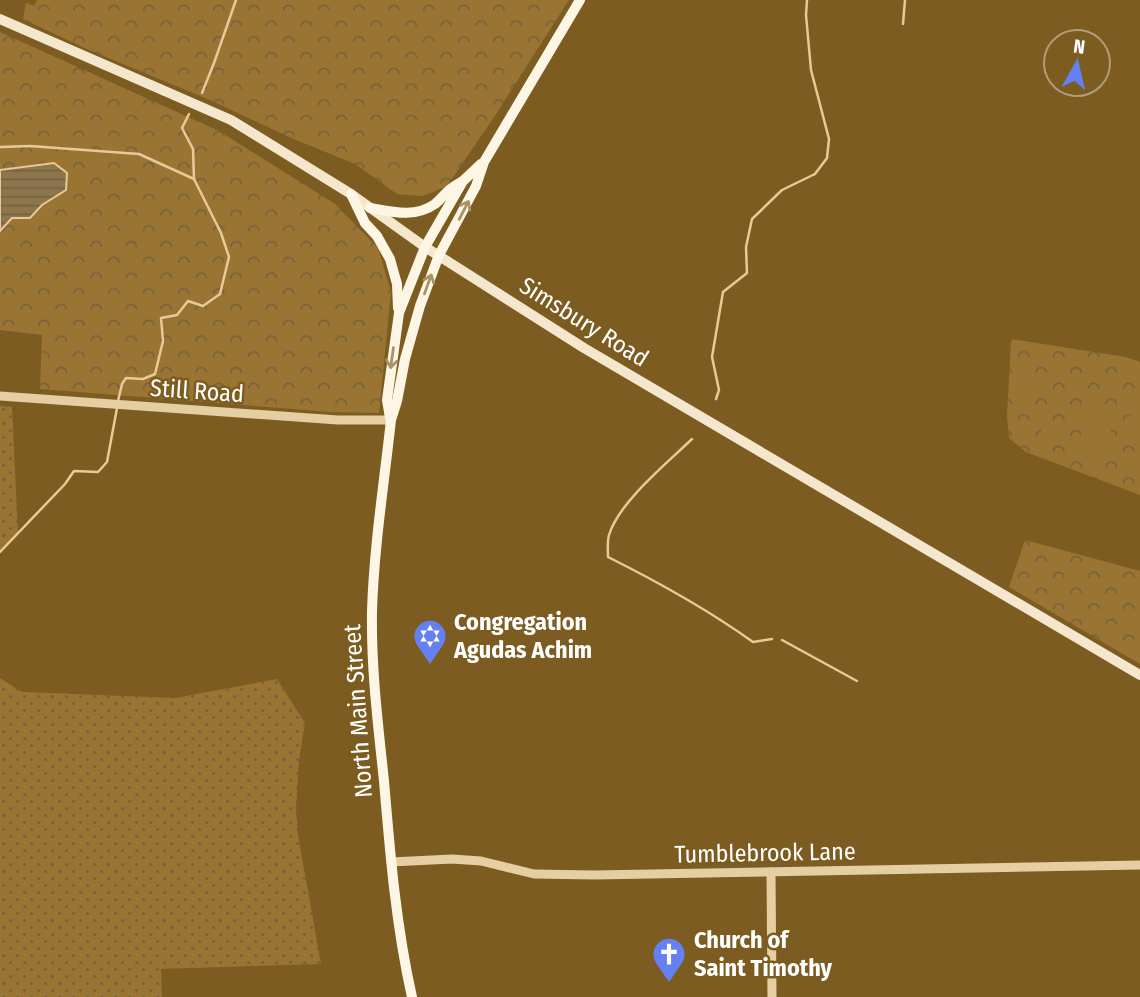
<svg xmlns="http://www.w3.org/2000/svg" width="1140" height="997" font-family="'Fira Sans Condensed',sans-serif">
<defs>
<pattern id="grass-dots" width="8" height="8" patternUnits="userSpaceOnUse" patternTransform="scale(1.75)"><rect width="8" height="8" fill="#9a7433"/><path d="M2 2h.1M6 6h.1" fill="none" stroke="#77623e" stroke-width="1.8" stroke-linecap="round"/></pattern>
<pattern id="forest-crowns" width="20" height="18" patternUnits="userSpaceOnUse" patternTransform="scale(1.75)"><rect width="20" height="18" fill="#9a7433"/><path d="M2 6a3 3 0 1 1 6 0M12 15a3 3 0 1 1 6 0" fill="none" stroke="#77623e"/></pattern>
<pattern id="water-rules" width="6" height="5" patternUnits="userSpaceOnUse" patternTransform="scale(1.75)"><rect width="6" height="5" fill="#8e764a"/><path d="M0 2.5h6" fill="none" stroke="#70634b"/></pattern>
</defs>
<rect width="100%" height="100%" fill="#7c5c20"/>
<!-- grass -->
<g fill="url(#grass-dots)">
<path d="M0 406 12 407 18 535 0 554Z"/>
<path d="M0 678 22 692 175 698 277 679 305 723 299 760 296 808 298 835 321 964 161 969 162 997H0Z"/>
</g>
<!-- forest -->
<g fill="url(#forest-crowns)">
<path d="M37 0H569L494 117 447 186 424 196 397 194 355 164 289 137 210 100 87 49 23 19 26 3 34 6Z"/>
<path d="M0 32 219 131 335 204 378 248 391 292 379 413 331 412 40 389 42 335 0 330V231L12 218 30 217 42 205 66 190 54 163 0 170Z"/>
<path d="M1011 339 1126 357 1140 362V495L1026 452 1009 438 1007 417Z"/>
<path d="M1025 540 1140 571V664L1009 587Z"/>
</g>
<!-- pitch -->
<g fill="#9a7433">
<path d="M1020 379 1033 382 1028 407 1015 405Z"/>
<path d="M1140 385V437C1134 435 1128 432 1128 426L1135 401 1133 390Z"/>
<path d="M1090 402 1117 409 1104 456 1077 449Z"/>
<path d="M1042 425 1056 428 1051 453 1037 450Z"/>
</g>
<!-- water -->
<path fill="url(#water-rules)" stroke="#e8c997" stroke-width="2" d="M54 163 67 173 66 190 42 205 30 218H12L0 231V170Z"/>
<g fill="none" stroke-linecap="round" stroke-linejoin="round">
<!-- stream -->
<g stroke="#e8c997" stroke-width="2.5">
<path d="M903 24 905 0"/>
<path d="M202 93 214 63 236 0"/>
<path d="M0 147 30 146 139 154 194 179"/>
<path d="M716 399 719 390 712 357 723 292 747 273 746 247 752 219 782 190 815 174 827 158 829 139 811 70 806 15 807 0"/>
<path d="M118 401 122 384 126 378 143 379 155 374 163 341 161 318 177 315 188 301 203 306 220 294 229 257 221 233 194 179 193 149 182 128 189 114"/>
<path d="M692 439C667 463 619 502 609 535 607 542 608 550 608 557 658 582 707 609 753 642L772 639"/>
<path d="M0 552 65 484 74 471 98 472 107 462 117 408"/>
<path d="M782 640 857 681"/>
</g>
<!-- tertiary -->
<g stroke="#e6cea3" stroke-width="9">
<path d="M0 396 338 420H391"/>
<path d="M391 862 452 859 481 861 534 874 595 875 1140 865"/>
<path d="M771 872 772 997"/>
</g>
<!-- secondary -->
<path stroke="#f5e7cd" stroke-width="10" d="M0 19 231 120 351 194 425 247 584 348 1140 675"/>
<!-- primary -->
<g stroke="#fdf6e5" stroke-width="10">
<path d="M351 194 365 223 377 236 390 259 397 284 398 308"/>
<path d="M370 208C393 212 415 218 435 204 440 200 443 196 447 192 451 188 456 185 461 182"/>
<path d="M390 418 387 400 399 313 425 247 463 181 481 164"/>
<path d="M412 997C396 926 390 853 384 781 378 724 371 668 372 611 374 547 384 484 391 420L397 401 405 359 420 306 439 255 476 186 484 162 580 0"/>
</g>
</g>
<!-- one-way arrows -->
<defs><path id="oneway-shaft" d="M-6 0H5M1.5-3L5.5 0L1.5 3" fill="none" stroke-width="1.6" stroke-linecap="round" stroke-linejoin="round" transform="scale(1.75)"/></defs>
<g stroke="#a99265">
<use href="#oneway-shaft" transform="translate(464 210) rotate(-63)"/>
<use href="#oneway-shaft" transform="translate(428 284) rotate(-70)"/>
<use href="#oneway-shaft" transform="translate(392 358) rotate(98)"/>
</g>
<!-- icons -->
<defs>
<symbol id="synagogue-pin" viewBox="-11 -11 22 30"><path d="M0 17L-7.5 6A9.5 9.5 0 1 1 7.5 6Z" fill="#6481f4" stroke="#7c5c20"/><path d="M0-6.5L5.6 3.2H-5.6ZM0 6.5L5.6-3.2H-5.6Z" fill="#fff"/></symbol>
<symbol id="church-pin" viewBox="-11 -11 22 30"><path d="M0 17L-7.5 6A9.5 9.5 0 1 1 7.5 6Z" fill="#6481f4" stroke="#7c5c20"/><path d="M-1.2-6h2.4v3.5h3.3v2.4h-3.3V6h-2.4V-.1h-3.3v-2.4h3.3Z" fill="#fff"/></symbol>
</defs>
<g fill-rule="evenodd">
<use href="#synagogue-pin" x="411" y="617" width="38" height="52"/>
<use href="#church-pin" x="650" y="935" width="38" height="52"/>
</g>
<g text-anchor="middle" stroke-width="5" stroke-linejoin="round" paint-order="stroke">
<!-- street labels -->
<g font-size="24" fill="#fff" stroke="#7c5c20">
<text transform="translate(584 322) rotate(32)" y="8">Simsbury Road</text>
<text transform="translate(197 391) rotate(4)" y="8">Still Road</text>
<text transform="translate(358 711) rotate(-94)" y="8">North Main Street</text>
<text transform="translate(765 853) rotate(-1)" y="8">Tumblebrook Lane</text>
</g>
<!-- poi labels -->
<g font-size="24" font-weight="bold" fill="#fff" stroke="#7c5c20" text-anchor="start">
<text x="454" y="630">Congregation<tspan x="454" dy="28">Agudas Achim</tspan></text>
<text x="694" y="948">Church of<tspan x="694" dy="28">Saint Timothy</tspan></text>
</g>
</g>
<!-- north arrow -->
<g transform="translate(1077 63) rotate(8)"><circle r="33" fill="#7c5c20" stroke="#b09d79" stroke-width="2"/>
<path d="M0-5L12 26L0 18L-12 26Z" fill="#6481f4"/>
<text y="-10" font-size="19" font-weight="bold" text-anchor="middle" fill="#ffffff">N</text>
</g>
</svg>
